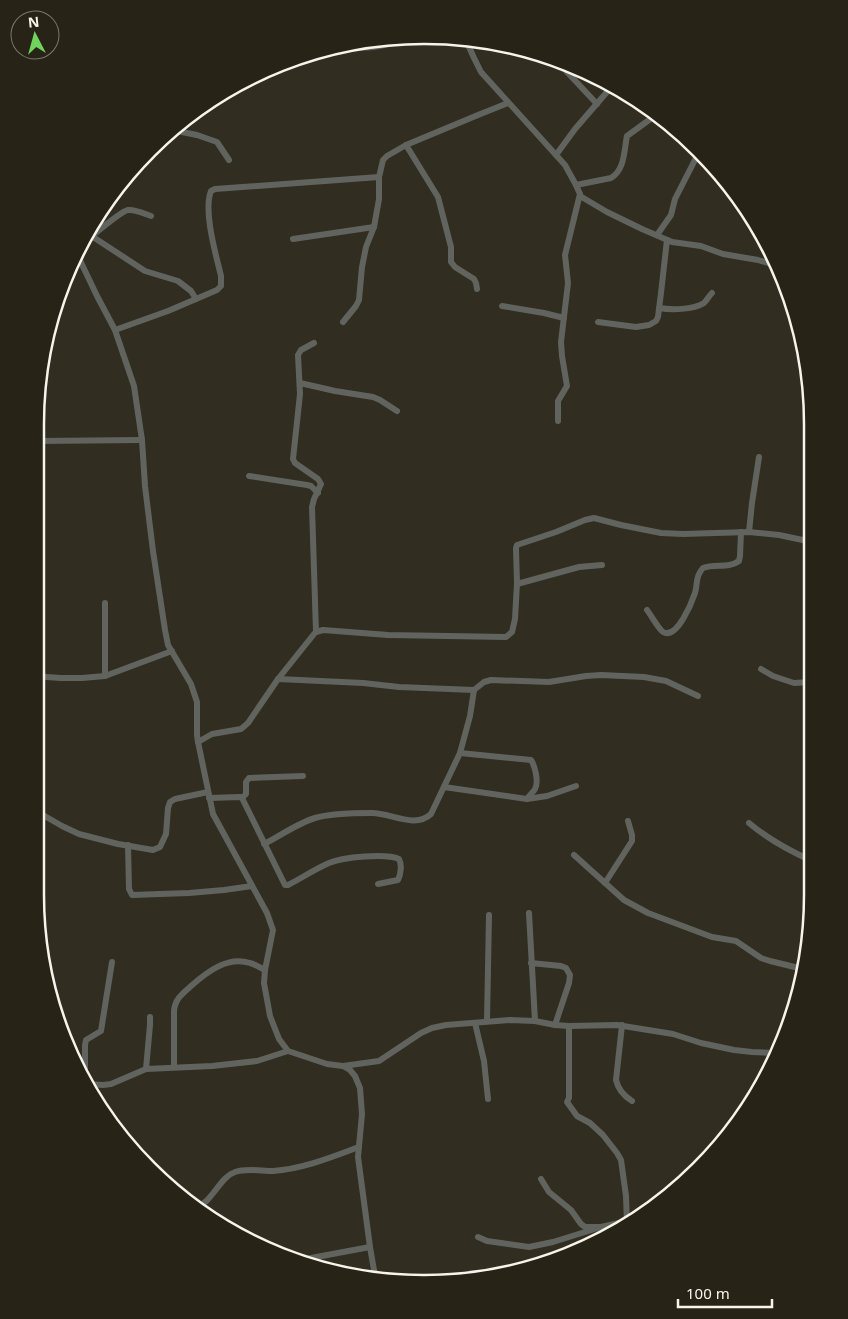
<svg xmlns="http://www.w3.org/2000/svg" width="848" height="1319" font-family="'Noto Sans',sans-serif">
<rect width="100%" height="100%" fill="#312d20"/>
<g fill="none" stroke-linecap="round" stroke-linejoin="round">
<!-- minor -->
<g stroke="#61645e" stroke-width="6">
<path d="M465 38 474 58 481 72 565 165 576 185 580 194 565 255 568 283 561 342 562 356 567 386 558 401V421"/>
<path d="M355 43 357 47C368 50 405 41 416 36"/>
<path d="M467 43 475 38"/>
<path d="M556 59 568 73 597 104"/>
<path d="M172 130 197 135 217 142 229 160"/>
<path d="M406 145 438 197 451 247V262L455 267 474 279 476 283 477 289"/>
<path d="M556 155 575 129 613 85"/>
<path d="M576 185 611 178C625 170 624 150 627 136L649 120 652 117V111"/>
<path d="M580 196 607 212 642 229 672 242 701 246 723 254 758 260 778 266"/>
<path d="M90 235 145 271 178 281 191 291 196 299"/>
<path d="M657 235 671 215 675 199 699 152"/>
<path d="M92 236C98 231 122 211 128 210 135 209 145 214 151 216"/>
<path d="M293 239 374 227"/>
<path d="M77 254 97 296 115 330 134 386 142 440 145 486 153 551 165 630 168 645 191 684 197 702V735L198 742 213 814 267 913 273 930 265 970 264 983 270 1016 279 1039 288 1051 327 1064 343 1066 350 1070 355 1076 360 1088 362 1114 358 1157 370 1247 375 1276"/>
<path d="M502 306 544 313 564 318"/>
<path d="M659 308C671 310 693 310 704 303 707 300 709 296 712 293"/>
<path d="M343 322 356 306 359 300 362 267 366 247 374 227 379 199V177L383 160 387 156 406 145 478 115 508 103"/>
<path d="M598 322 636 327 649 325 656 321 658 317 661 293 667 240"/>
<path d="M115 330 168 311 217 290 221 286V276C216 255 203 211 211 191L215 189 379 177"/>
<path d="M314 343 301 350 298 355 300 394 293 459 295 463 318 479 321 484 314 499 312 507 316 632"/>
<path d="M300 383 335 391 373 397 380 400 397 411"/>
<path d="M38 441 142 440"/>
<path d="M249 476 307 485 311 486 318 493"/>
<path d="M749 532 752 503 759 457"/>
<path d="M517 584 579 567 602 565"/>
<path d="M105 603V676"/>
<path d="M647 610C651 615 658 628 663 632 677 640 692 602 695 593 697 587 696 580 699 574 700 572 702 569 703 568 715 563 728 569 739 561L740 556 741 532"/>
<path d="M761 669 773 676 794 683 811 682"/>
<path d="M36 674 46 677 61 678H82L105 676 172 651"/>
<path d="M278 679 363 683 399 687 474 690 484 682 491 680 549 682 586 676 601 675 644 677 666 681 698 696"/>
<path d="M198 742 212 734 241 729 248 723 278 679 314 634 316 632 323 630 388 635 506 637 512 632 515 619 517 583 516 548 517 545 556 532 585 520 594 518 621 525 661 533 683 534 749 532 779 535 812 542"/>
<path d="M460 753 531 760C535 766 539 782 535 789 533 793 529 795 527 799"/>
<path d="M444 787 527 799 547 796 576 786"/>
<path d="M209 798 240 797 242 798 285 885H288C302 878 315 869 329 863 343 857 386 853 399 859 402 864 401 874 398 880L378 884"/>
<path d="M242 798 246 794V782L249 778 303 776"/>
<path d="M36 811 62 826 79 834 118 844 153 850 160 847 166 834 168 808 170 802 175 799 208 792"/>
<path d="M749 823C768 839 788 850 810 860"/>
<path d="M264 844C280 836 298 823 315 818 328 814 358 813 372 813 391 813 415 829 431 814L460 753 470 716 474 690"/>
<path d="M128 845 129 889 132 895 189 893 224 890 252 886"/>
<path d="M574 855 624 900 648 913 712 937 736 941 761 958 770 961 803 969"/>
<path d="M605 883 632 841V835L628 821"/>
<path d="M529 913 535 1021"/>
<path d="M531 963 561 966 566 968 570 975 569 983 555 1025"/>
<path d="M487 1021 489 915"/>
<path d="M475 1023 484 1061 488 1099"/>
<path d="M622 1025 616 1080C618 1089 624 1096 632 1101"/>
<path d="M569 1026V1098L567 1102 577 1116 590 1123 603 1135 617 1153 621 1160 626 1196 627 1224"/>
<path d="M343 1066 379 1061 421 1033 432 1028 446 1025 510 1020 535 1021 555 1025 569 1026 617 1025 673 1034 701 1043 734 1050 752 1052 778 1053"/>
<path d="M174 1067V1011C175 999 182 994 191 986 207 972 227 956 250 963 255 964 260 968 265 970"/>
<path d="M146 1069 150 1025V1017"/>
<path d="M85 1080V1045L86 1040 101 1031 112 962"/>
<path d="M87 1084 103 1085 111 1084 146 1069 212 1066 257 1061 288 1051"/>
<path d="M541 1179 549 1192 571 1210 581 1224 585 1227H601L641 1218"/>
<path d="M196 1208C213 1201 220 1177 235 1172 246 1168 261 1171 273 1171 303 1169 332 1157 359 1147"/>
<path d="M478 1237 487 1241 529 1247 553 1242 601 1227"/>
<path d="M295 1261 370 1247"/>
</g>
</g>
<!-- crop -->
<path d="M0 0H848V1319H0ZM424 44H424A380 380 0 0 1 804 424V895A380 380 0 0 1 424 1275H424A380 380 0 0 1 44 895V424A380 380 0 0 1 424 44Z" fill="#272316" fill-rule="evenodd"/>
<path fill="none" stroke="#f7f4ec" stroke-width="2.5" d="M424 44H424A380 380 0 0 1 804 424V895A380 380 0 0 1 424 1275H424A380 380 0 0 1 44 895V424A380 380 0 0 1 424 44Z"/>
<!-- north arrow -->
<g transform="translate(35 35) rotate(354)"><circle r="24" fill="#272316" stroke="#7a776c"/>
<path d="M0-4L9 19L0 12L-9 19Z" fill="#70d35e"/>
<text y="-8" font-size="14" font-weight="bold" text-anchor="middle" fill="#f7f4ec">N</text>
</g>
<!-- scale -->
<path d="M678 1299v8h94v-8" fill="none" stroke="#f7f4ec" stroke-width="2.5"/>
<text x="686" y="1299" font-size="15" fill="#f7f4ec" stroke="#272316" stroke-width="4" paint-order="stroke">100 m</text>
</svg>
